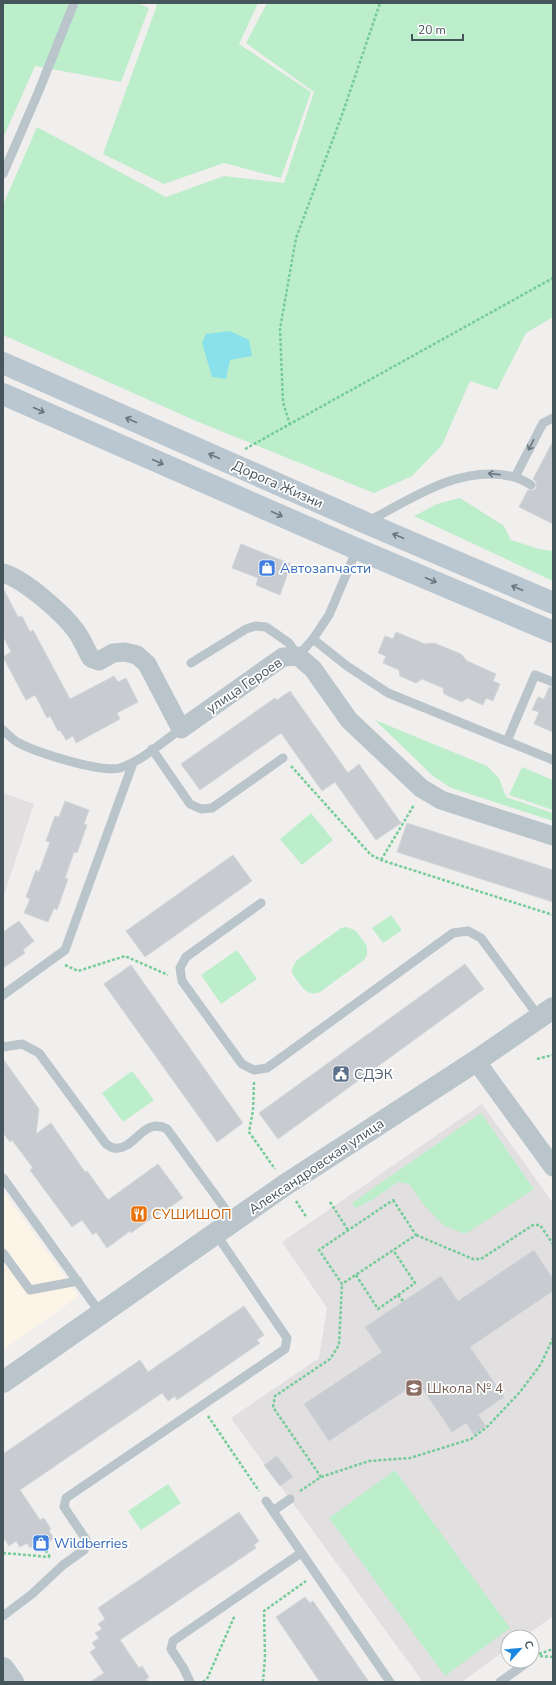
<svg xmlns="http://www.w3.org/2000/svg" width="556" height="1685" font-family="'Nunito Sans',sans-serif">
<rect width="100%" height="100%" fill="#f1eeee"/>
<!-- commercial -->
<path fill="#fcf4e7" d="M3 1191 79 1296 3 1350Z"/>
<!-- education -->
<g fill="#e2dfe1">
<path d="M3 793 34 804 5 892 3 893Z"/>
<path d="M482 1104 553 1203V1616L524 1637H508V1648L462 1682H423L231 1418 319 1358 327 1308 282 1242Z"/>
</g>
<!-- green -->
<g fill="#bdeecb">
<path d="M3 3H138L149 8 121 82 35 66 3 138Z"/>
<path d="M154 3H258L239 44 311 92 281 178 224 163 164 184 103 154 157 5Z"/>
<path d="M267 3H553V317L526 333 497 390 470 381 442 445 412 476 374 493 196 421 3 335V205L37 127 166 197 224 176 284 183 314 92 246 43Z"/>
<path d="M460 498 504 526 511 540 539 549 553 551V581L414 516 437 504Z"/>
<path d="M375 720 487 766 499 778 506 797 553 813V821L451 788 433 776Z"/>
<path d="M522 767 553 780V810L509 795Z"/>
<path d="M311 813 333 840 302 865 280 839Z"/>
<path d="M391 915 402 930 383 943 372 928Z"/>
<path d="M347 927 356 931 367 946V955L364 960 320 992C310 996 305 991 299 983 297 980 293 976 292 972 292 967 294 964 297 960L341 928Z"/>
<path d="M237 950 257 979 221 1004 201 975Z"/>
<path d="M132 1071 154 1100 123 1122 102 1093Z"/>
<path d="M481 1113 534 1189 465 1234 443 1225 423 1204 409 1184 398 1182 372 1200 355 1208 352 1203Z"/>
<path d="M395 1470 510 1628 445 1676 329 1518Z"/>
<path d="M168 1484 181 1503 141 1530 128 1511Z"/>
</g>
<!-- water -->
<path fill="#8ae1eb" d="M230 331 249 340 252 356 230 360 226 379 212 377 202 343 206 334Z"/>
<!-- building -->
<g fill="#c8ccd1" stroke="#d2d5da">
<path d="M553 441V524L519 507 528 490H534L536 488V482L533 479Z"/>
<path d="M241 544 291 564 280 595 256 585 258 578 232 568Z"/>
<path d="M3 588 18 617 22 616 30 632 33 630 70 699 114 676 118 682 126 678 138 702 117 713 120 719 76 743 73 736 66 740 60 730 58 731 50 716 47 718 35 695 26 700 3 657 11 652 3 636Z"/>
<path d="M396 632 425 644 434 643 461 654 467 661 496 674 493 681 500 684 493 701 486 698 483 705 467 698 462 702 444 694 443 688 422 679 416 683 400 676 399 670 383 663 386 656 378 653 385 636 393 639Z"/>
<path d="M549 687 553 688V732L534 724 539 712 532 710 538 697 544 699Z"/>
<path d="M290 691 348 773 359 764 401 823 376 840 335 782 322 791 281 733 200 790 181 764 275 698 277 700Z"/>
<path d="M65 801 89 810 84 824 87 825 77 853 74 852 65 878 68 879 57 910 54 908 48 922 24 913 30 899 26 897 36 870 39 872 50 842 46 841 55 816 59 817Z"/>
<path d="M407 823 553 870V902L397 852Z"/>
<path d="M233 855 252 881 145 957 126 931Z"/>
<path d="M19 921 34 941 23 950 25 953 3 968V932Z"/>
<path d="M465 964 484 989 278 1139 259 1113Z"/>
<path d="M131 965 243 1123 217 1142 104 984Z"/>
<path d="M3 1059 39 1109 36 1134 51 1123 85 1172 87 1171 108 1200 158 1164 183 1198 160 1214 159 1213 131 1233 130 1231 107 1248 96 1232 93 1235 82 1220 72 1227 30 1170 33 1168 12 1140 10 1142 3 1133Z"/>
<path d="M534 1250 553 1279V1291L470 1347 504 1397 478 1415 486 1426 474 1435 466 1423 452 1432 418 1382 329 1441 304 1404 382 1352 365 1327 441 1276 458 1301Z"/>
<path d="M244 1306 264 1335 257 1340 260 1343 177 1400 175 1396 168 1401 162 1393 20 1490 40 1520 44 1518 51 1529 49 1531 54 1538 40 1548 36 1543 30 1548 27 1543 20 1547 16 1541 9 1546 3 1537V1454L140 1360 148 1372Z"/>
<path d="M277 1456 293 1477 280 1486 264 1465Z"/>
<path d="M239 1512 259 1541 254 1545 256 1548 120 1640 139 1668 142 1666 149 1677 146 1679 148 1682H90L104 1673 90 1652 96 1648 92 1643 99 1638 95 1633 102 1629 98 1624 105 1619 98 1608Z"/>
<path d="M305 1597 310 1603 313 1601 369 1682H320L276 1617Z"/>
</g>
<g fill="none" stroke-linecap="round" stroke-linejoin="round">
<!-- path -->
<g stroke="#75cc98" stroke-width="2.5" stroke-dasharray="3 2" stroke-linecap="butt">
<path d="M290 425 283 402 280 329 296 238 342 115 380 3"/>
<path d="M245 449 553 278"/>
<path d="M291 766 371 855 381 860 553 915"/>
<path d="M381 860 414 805"/>
<path d="M65 965 78 971 125 956 168 975"/>
<path d="M537 1059 553 1055"/>
<path d="M254 1082 253 1110 249 1132 275 1169"/>
<path d="M393 1200 416 1235 342 1284 319 1250Z"/>
<path d="M296 1201 307 1218"/>
<path d="M330 1202 348 1230"/>
<path d="M416 1235 473 1259H481L533 1225H540L553 1244"/>
<path d="M356 1275 378 1309 415 1283 393 1250"/>
<path d="M398 1295 403 1301"/>
<path d="M208 1416 259 1491"/>
<path d="M321 1477 369 1461 410 1458 471 1439 487 1427 520 1392 541 1364 553 1338"/>
<path d="M300 1491 321 1477 273 1407 275 1396 330 1359 339 1345 342 1284"/>
<path d="M43 1546 50 1557"/>
<path d="M3 1553 50 1557"/>
<path d="M539 1654 553 1649"/>
<path d="M540 1656 553 1657"/>
<path d="M203 1682 207 1679 235 1615"/>
<path d="M263 1682 265 1657 264 1611 306 1581"/>
</g>
<!-- service -->
<g stroke="#bac4cb" stroke-width="9">
<path d="M3 174 38 93 74 3"/>
<path d="M515 477 543 423 553 418"/>
<path d="M367 522C411 499 462 463 514 477 520 478 526 482 531 485"/>
<path d="M313 639 347 666 388 693 553 760"/>
<path d="M191 663 246 629 255 626 266 627 289 643 298 656 313 639 329 615 357 549"/>
<path d="M3 730C7 734 12 739 17 742 35 752 100 773 120 768 142 761 162 742 181 729"/>
<path d="M507 741 535 675 553 682"/>
<path d="M152 749 190 804 201 809 212 808 283 758"/>
<path d="M261 903 186 957 180 968 182 981 242 1064 254 1070 267 1068 453 933 468 931 481 938 539 1017"/>
<path d="M3 995 65 950 133 763"/>
<path d="M3 1047 22 1044 39 1053 106 1144C108 1145 112 1148 114 1148 135 1151 143 1116 167 1129L234 1221"/>
<path d="M3 1178 101 1314"/>
<path d="M3 1253 30 1290 78 1281"/>
<path d="M266 1501 390 1682"/>
<path d="M273 1511 290 1499"/>
<path d="M3 1616 32 1594 63 1565 84 1550 87 1541 64 1507 66 1498 285 1349 287 1338 216 1234"/>
<path d="M190 1682 184 1669 171 1649 173 1641 301 1553"/>
<path d="M500 1682 529 1661"/>
</g>
<!-- minor -->
<g stroke="#bac4cb" stroke-width="19">
<path d="M3 573C24 579 63 613 76 631 82 639 86 650 91 658L99 661 113 653 125 652 137 655 147 664 181 729 283 657 298 656 313 669 349 720 421 788 441 800 553 836"/>
<path d="M476 1061 553 1167"/>
</g>
<!-- tertiary -->
<g stroke="#bac4cb" stroke-width="22">
<path d="M3 1382 285 1185 476 1061 553 1008"/>
<path d="M3 1668 13 1682"/>
</g>
<!-- secondary -->
<g stroke="#bac7d0" stroke-width="22">
<path d="M3 363 366 523 553 603"/>
<path d="M3 394 357 549 553 632"/>
</g>
</g>
<!-- one-way arrows -->
<defs><path id="oneway-shaft" d="M-6 0H5M1.5-3L5.5 0L1.5 3" fill="none" stroke-width="1.6" stroke-linecap="round" stroke-linejoin="round"/></defs>
<g stroke="#69767f">
<use href="#oneway-shaft" transform="translate(39 410) rotate(24)"/>
<use href="#oneway-shaft" transform="translate(131 420) rotate(-156)"/>
<use href="#oneway-shaft" transform="translate(214 456) rotate(-156)"/>
<use href="#oneway-shaft" transform="translate(158 462) rotate(24)"/>
<use href="#oneway-shaft" transform="translate(277 514) rotate(24)"/>
<use href="#oneway-shaft" transform="translate(398 536) rotate(-157)"/>
<use href="#oneway-shaft" transform="translate(431 580) rotate(23)"/>
<use href="#oneway-shaft" transform="translate(517 588) rotate(-157)"/>
</g>
<g stroke="#69767d">
<use href="#oneway-shaft" transform="translate(531 445) rotate(117)"/>
<use href="#oneway-shaft" transform="translate(494 474) rotate(-174)"/>
</g>
<!-- icons -->
<defs>
<symbol id="shop-square" viewBox="-11 -11 22 22"><rect x="-9" y="-9" width="18" height="18" rx="4" fill="#3f7fe0" stroke="#fff"/><path d="M-5-2.5h2.3a2.7 3.5 0 0 1 5.4 0H5L5.5 6h-11ZM-1.5-2.5h3a1.5 2.3 0 0 0-3 0Z" fill="#fff"/></symbol>
<symbol id="civic-square" viewBox="-11 -11 22 22"><rect x="-9" y="-9" width="18" height="18" rx="4" fill="#5c6f8a" stroke="#fff"/><path d="M-.6-6.5H3V-4.5H.6V-3L4-1V1h2V6H-6V1h2V-1L-.6-3ZM-1.2 2.5V6h2.4V2.5Z" fill="#fff"/></symbol>
<symbol id="restaurant-square" viewBox="-11 -11 22 22"><rect x="-9" y="-9" width="18" height="18" rx="4" fill="#e8710a" stroke="#fff"/><path d="M-5-6h1v4h1v-4h1v4h1v-4h1v5L-1.5 .5V6h-2V.5L-5-1ZM5-6V6H3V1.5H1.5Q1.5-4 5-6Z" fill="#fff"/></symbol>
<symbol id="school-square" viewBox="-11 -11 22 22"><rect x="-9" y="-9" width="18" height="18" rx="4" fill="#8d6e63" stroke="#fff"/><path d="M0-5L7-2L0 1L-7-2ZM-4 1L0 2.5L4 1V4Q0 6-4 4Z" fill="#fff"/></symbol>
</defs>
<g fill-rule="evenodd">
<use href="#shop-square" x="257" y="558" width="20" height="20"/>
<use href="#civic-square" x="331" y="1064" width="20" height="20"/>
<use href="#restaurant-square" x="129" y="1204" width="20" height="20"/>
<use href="#school-square" x="404" y="1378" width="20" height="20"/>
<use href="#shop-square" x="31" y="1533" width="20" height="20"/>
</g>
<g text-anchor="middle" stroke-width="3.5" stroke-linejoin="round" paint-order="stroke">
<!-- street labels -->
<g font-size="14" fill="#46545c" stroke="#fff">
<text transform="translate(278 484) rotate(24)" y="5">Дорога Жизни</text>
<text transform="translate(244 685) rotate(-34)" y="5">улица Героев</text>
<text transform="translate(316 1166) rotate(-34)" y="5">Александровская улица</text>
</g>
<!-- shop labels -->
<g font-size="14" fill="#366cbe" stroke="#fff" text-anchor="start">
<text x="280" y="573">Автозапчасти</text>
<text x="54" y="1548">Wildberries</text>
</g>
<!-- service labels -->
<g font-size="14" fill="#4e5e75" stroke="#fff" text-anchor="start">
<text x="354" y="1079">СДЭК</text>
</g>
<!-- food labels -->
<g font-size="14" fill="#c56008" stroke="#fff" text-anchor="start">
<text x="152" y="1219">СУШИШОП</text>
</g>
<!-- education labels -->
<g font-size="14" fill="#785e54" stroke="#fff" text-anchor="start">
<text x="427" y="1393">Школа № 4</text>
</g>
</g>
<!-- border -->
<rect width="556" height="1685" fill="none" stroke="#46545c" stroke-width="8"/>
<!-- north arrow -->
<g transform="translate(520 1649) rotate(63)"><circle r="19" fill="#ffffff" stroke="#b5bbbe"/>
<path d="M0-3L7 15L0 10L-7 15Z" fill="#1a85df"/>
<text y="-6" font-size="11" font-weight="bold" text-anchor="middle" fill="#46545c">С</text>
</g>
<!-- scale -->
<path d="M412 34v6h51v-6" fill="none" stroke="#46545c" stroke-width="2"/>
<text x="418" y="34" font-size="12" fill="#46545c" stroke="#ffffff" stroke-width="3" paint-order="stroke">20 m</text>
</svg>
